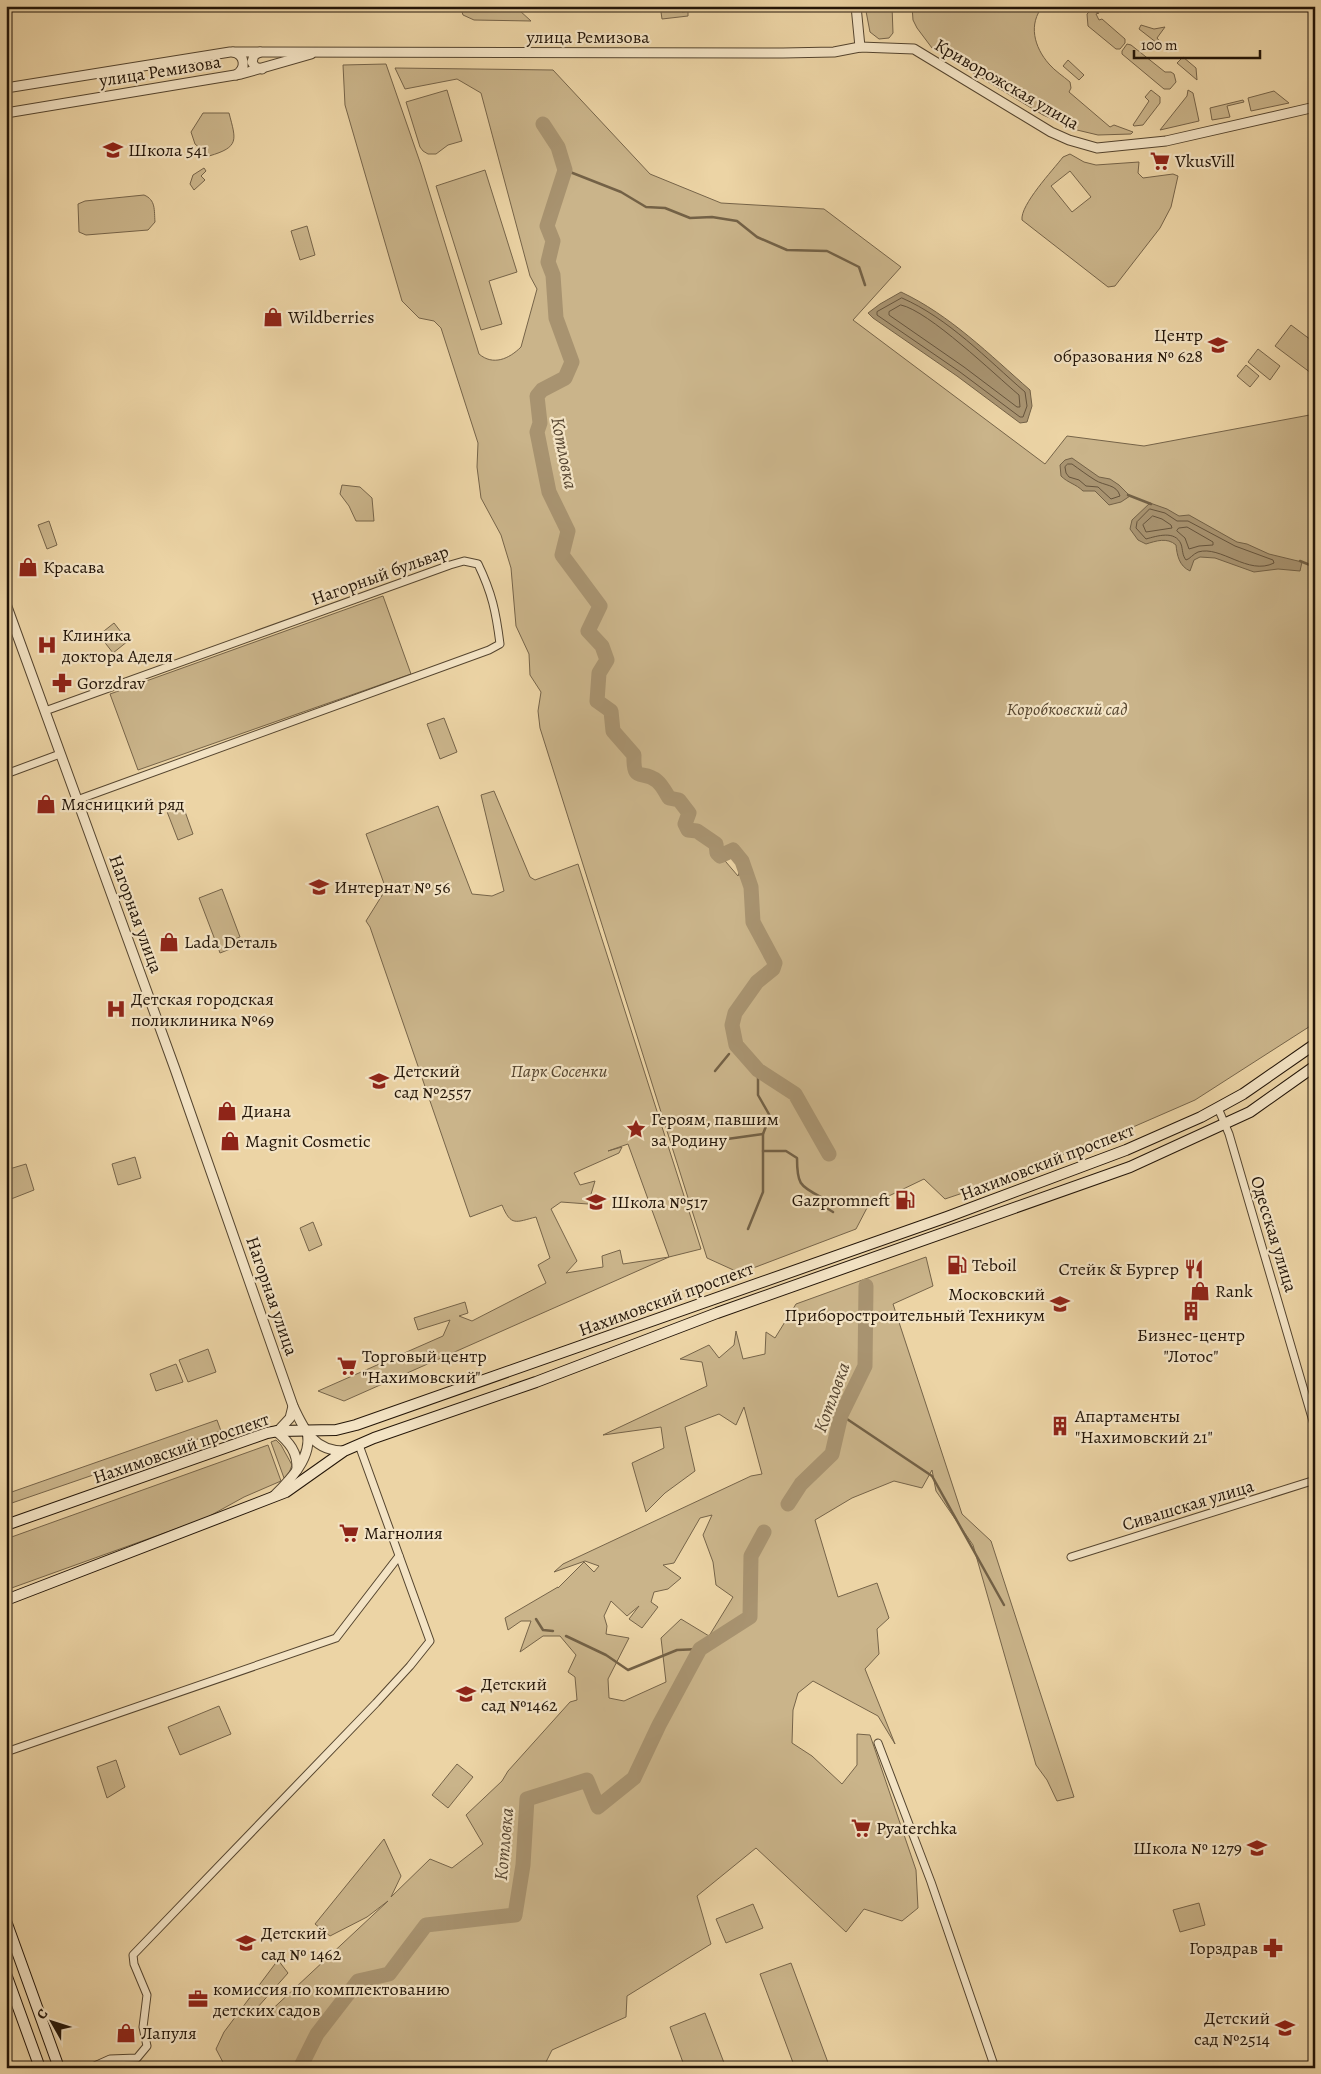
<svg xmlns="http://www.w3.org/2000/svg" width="1321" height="2074" font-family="Alegreya,serif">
<rect width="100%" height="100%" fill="#ecd4a5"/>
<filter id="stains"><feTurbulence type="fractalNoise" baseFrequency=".004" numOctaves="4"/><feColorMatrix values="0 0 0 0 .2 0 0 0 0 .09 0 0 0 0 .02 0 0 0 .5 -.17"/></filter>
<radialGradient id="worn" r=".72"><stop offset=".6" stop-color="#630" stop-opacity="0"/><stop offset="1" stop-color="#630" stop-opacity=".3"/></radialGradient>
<!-- green -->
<g fill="#cab48a" stroke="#766449" fill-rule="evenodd">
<path d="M460 6 519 10 531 21 474 20 463 15Z"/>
<path d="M664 6H687L688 9H682V12L688 11V16L662 19 661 12Z"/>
<path d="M865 6H892L893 33 889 38 879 39 870 32Z"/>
<path d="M912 6H1043C1028 24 1034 47 1049 64 1055 71 1063 76 1070 82L1071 88 1069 92 1110 127 1114 125 1133 132 1131 134 1098 135 1077 130 1043 115 932 48 917 28 913 20Z"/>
<path d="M1091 10 1099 13 1096 14 1099 20 1102 19 1125 39V43L1120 49H1116L1088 26 1087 14Z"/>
<path d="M1141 25 1154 29 1165 27 1157 38 1162 44 1157 43 1139 29Z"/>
<path d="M1127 44 1131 45 1165 72H1171L1174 74 1176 82 1170 89H1164L1122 54V51Z"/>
<path d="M1183 57 1196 68 1197 80 1177 63Z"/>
<path d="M1068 60 1084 75 1079 80 1063 66Z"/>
<path d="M386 64 421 165 479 354C493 366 509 359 521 347L537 289 530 276 481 93 457 79 405 89 395 68 553 70 650 174 721 203 824 209 901 267 853 320 1045 464 1067 436 1144 446 1315 414V1023L1195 1100 1117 1134 1014 1173 1013 1176 945 1199 924 1179 868 1206 856 1229 740 1273 707 1258 540 728 538 711 541 692 530 675 529 654 516 626 511 568 501 535 481 498 477 467 478 443 441 328 434 321 419 318 402 301 345 105 343 65ZM734 849 743 860 738 876 720 855Z"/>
<path d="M447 90 462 141 448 145 436 154H428L423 151 420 147 406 102Z"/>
<path d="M1151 90 1160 97V103L1143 125 1134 126 1133 125 1149 101 1145 97Z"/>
<path d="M1188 90 1193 93 1199 121 1160 130 1187 96Z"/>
<path d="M1274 91 1289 103 1251 111 1248 98Z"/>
<path d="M1243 100 1244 102 1227 106 1230 117 1212 120 1210 108Z"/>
<path d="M203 113H229C236 140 240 147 209 156L195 144 191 132Z"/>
<path d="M1070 154 1084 162 1096 165 1139 162 1138 173 1143 178 1173 174 1178 176 1171 207 1160 228 1115 286 1108 287 1022 220C1020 205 1053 170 1063 157ZM1070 171 1091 197 1072 212 1051 186Z"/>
<path d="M204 168 206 171 201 176 205 180 194 190 190 184 193 175Z"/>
<path d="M485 170 517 272 489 281 502 324 481 330 436 186Z"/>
<path d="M144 195C156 200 154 210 155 222L148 230 86 235 79 232 78 204 85 201Z"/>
<path d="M307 226 315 255 300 260 291 231Z"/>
<path d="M1291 325 1315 343V376L1275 346Z"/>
<path d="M1258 349 1280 366 1270 380 1248 362Z"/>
<path d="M1246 365 1259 376 1250 387 1237 376Z"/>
<path d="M342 485 360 487 372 498 374 521H356L349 506 340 494Z"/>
<path d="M49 521 57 545 47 549 38 525Z"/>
<path d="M383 596 411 674 138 770 110 694Z"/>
<path d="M114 623 128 641 113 653 99 635Z"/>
<path d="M444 718 457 752 440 759 427 724Z"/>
<path d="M494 791 530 877 535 880 578 864 701 1249 669 1257 344 1401 318 1391 443 1336 450 1320 418 1330 414 1318 465 1302 468 1313 459 1316 472 1321 546 1283 538 1265 550 1258 536 1217C516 1222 511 1227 502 1205L470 1217 370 927 366 921 386 889 366 834 438 806 472 894 492 896 504 891 481 795ZM628 1144 669 1257 623 1264 620 1250 602 1256 603 1267 566 1273 577 1261 551 1209 561 1202 588 1204 595 1181 580 1185 574 1173 619 1153 622 1147 608 1151Z"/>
<path d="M182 803 193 834 178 840 166 809Z"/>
<path d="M222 889 240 937 235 939 238 946 220 953 199 898Z"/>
<path d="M135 1157 141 1178 118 1185 112 1164Z"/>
<path d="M26 1164 34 1190 6 1201V1170Z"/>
<path d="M313 1222 322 1245 309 1251 300 1228Z"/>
<path d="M926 1257 933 1286 893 1304 962 1514 991 1541 1074 1797 1057 1801 1047 1780 1036 1765 973 1545 936 1491 932 1470 922 1488 894 1481 852 1498 815 1520 838 1597 877 1583 889 1618 877 1629 879 1654 865 1669 895 1744 878 1716 813 1681 798 1693 793 1710 792 1743 812 1756 842 1784 857 1765V1734L870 1735 916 1870 918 1908 902 1921 864 1909 846 1932 756 1848 697 1896 711 1944 627 1996 626 2017 552 2050 543 2068H226L216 2049 224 2032 278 1960 288 1973 257 2008 264 2017 388 1901 367 1917 330 1936 315 1924 384 1839 401 1876 391 1897 430 1859 452 1868 483 1844 466 1815 502 1781 508 1771 570 1702 577 1700 575 1677 568 1672 576 1655 560 1636H543L520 1652 531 1621H521L508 1630 505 1618 558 1587V1588L584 1562 594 1572 599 1566 585 1561 554 1572 563 1564 751 1476 762 1474 744 1407 736 1425 719 1414 685 1427 695 1471 665 1493 646 1512 632 1463 664 1448 661 1427 603 1435 707 1386 702 1362 680 1359 709 1345 719 1358 734 1345 736 1331 743 1359 765 1354 766 1332 775 1338 796 1304ZM712 1515 703 1535 713 1562 716 1585 733 1597 709 1636 681 1619 661 1638 666 1682 624 1701 609 1698 608 1679 629 1638 606 1634 607 1626 604 1616 611 1601 627 1616 639 1606 629 1619 642 1628 658 1607 651 1602 654 1592 668 1589 681 1578 663 1565 674 1563 700 1518Z"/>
<path d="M208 1349 216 1372 188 1382 179 1360Z"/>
<path d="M176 1364 183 1382 156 1391 150 1374Z"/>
<path d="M217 1420 221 1431 6 1505V1494Z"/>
<path d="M276 1440 281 1445 292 1465 289 1473 284 1478 271 1442Z"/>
<path d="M268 1445 281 1481 244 1497 206 1518 6 1590V1539Z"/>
<path d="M219 1706 231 1734 180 1755 168 1727Z"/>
<path d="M116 1760 125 1787 107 1798 97 1767Z"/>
<path d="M457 1764 473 1777 448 1808 432 1795Z"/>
<path d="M1199 1903 1205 1925 1180 1932 1173 1910Z"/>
<path d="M753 1904 763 1928 726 1943 716 1919Z"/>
<path d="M791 1963 830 2068H795L760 1974Z"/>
<path d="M705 2013 726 2068H685L670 2027Z"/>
</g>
<!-- water -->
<g fill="#a89370" stroke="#736146">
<path d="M901 292C950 315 990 355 1030 390L1032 406 1027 422 1020 423 957 376 873 318 868 313 880 304Z"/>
<path d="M1072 458 1099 477 1110 479 1119 485 1130 496 1121 502 1109 505 1095 491H1083C1076 484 1068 483 1061 476L1060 465 1065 460Z"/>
<path d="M1150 503 1167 509 1179 516 1189 515 1237 542 1247 544 1269 554 1302 562 1300 571 1278 569 1254 572 1215 558 1200 557 1194 560 1190 571C1179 566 1177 555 1176 545 1167 537 1156 541 1146 544L1138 540 1130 529 1132 520Z"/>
</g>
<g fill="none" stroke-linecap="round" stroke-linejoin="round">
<!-- shore -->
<g stroke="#66543c" stroke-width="1">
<path d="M902 298C948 318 987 359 1025 392L1027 406 1023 417H1020L960 372 877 315V312Z"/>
<path d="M901 305C929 311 994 374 1019 395L1020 407H1017L964 367 889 315V312Z"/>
<path d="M1068 464H1072C1079 469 1087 475 1095 480 1104 486 1117 484 1120 496L1111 499 1098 487 1086 486 1079 480 1069 477 1066 473 1065 467Z"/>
<path d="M1150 509 1165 513 1177 521H1188L1235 546 1273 560 1274 563C1248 576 1221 545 1198 552 1193 554 1190 559 1186 560 1182 555 1183 550 1181 544 1175 530 1157 536 1146 539L1136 528 1137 522Z"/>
<path d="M1153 516 1162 519 1171 525 1172 528 1146 532 1143 525Z"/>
<path d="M1179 528 1187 527 1213 542V545L1199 546 1189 549 1185 538 1177 531Z"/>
</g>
<!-- stream -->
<g stroke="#736146" stroke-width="2.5">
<path d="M565 170 621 192 646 207 665 208 690 218 712 217 737 221 757 237 787 250 827 251 859 267 865 285"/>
<path d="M1128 495 1151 504"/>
<path d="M1300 561 1315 567"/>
<path d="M733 1049 736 1045"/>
<path d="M715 1071 729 1054"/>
<path d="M720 1140 763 1134"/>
<path d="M763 1151H786L797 1158C797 1183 799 1186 821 1197L825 1207 833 1212"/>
<path d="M748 1229 763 1192V1134L770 1116 758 1095V1070"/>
<path d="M841 1415 932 1476 1004 1605"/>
<path d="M536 1619 543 1630 553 1631"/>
<path d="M566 1636 606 1655 628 1670 677 1650 700 1649"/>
</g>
<!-- river -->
<g stroke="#a89370" stroke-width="15">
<path d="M543 124 558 147 565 170 547 226 553 241 548 262 553 275 556 318 572 362 565 378 542 390 537 396 540 423 537 432 549 492 568 531 562 555 600 606 588 631 602 646 607 660 599 673 597 701 611 711 613 731 634 755C633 784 642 769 657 781 662 785 666 793 669 798L679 800 689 813 685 824 688 830 697 831 716 844 717 853 720 856 733 850 742 861 751 887 753 922 775 963 773 969 757 982 735 1013 732 1025 736 1045 758 1070 795 1094 829 1154"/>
<path d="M788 1504 801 1484 832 1454 841 1415 865 1366 866 1286"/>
<path d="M300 2068 317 2034 358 1981 389 1974 426 1925 515 1915 523 1865 527 1799 587 1780 598 1807 634 1778 659 1725 700 1649 750 1617 751 1556 764 1532"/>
</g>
<defs>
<g id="minor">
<path d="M45 711 450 565 464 561 478 564C492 593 496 612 500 644L489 650 77 800"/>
<path d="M6 774 60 754"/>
<path d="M1218 1108 1229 1134 1315 1428"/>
<path d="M1071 1557 1315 1480"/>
<path d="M878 1743 931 1882 995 2068"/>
<path d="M6 1752 336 1638 399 1556"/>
<path d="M90 2068 110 2059 137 2058 147 2046 143 2027 147 1995 134 1964 133 1955 376 1703 410 1666 430 1641 359 1445"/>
</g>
<g id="tertiary">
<path d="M856 6 860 47"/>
<path d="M233 52C245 55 247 68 236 75"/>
<path d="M260 52 254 55 252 62 255 67 262 69"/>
<path d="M6 88 230 52 783 53 834 52 860 47 914 49 1051 132 1069 140 1097 148 1166 141 1315 107"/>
<path d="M6 113 241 74 311 54"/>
<path d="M6 604 175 1069 293 1406C304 1430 314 1451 344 1451"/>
<path d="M276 1431C289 1442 298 1452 297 1470"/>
<path d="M278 1431 290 1418 293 1406"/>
<path d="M274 1496C290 1480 313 1457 307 1432"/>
</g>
<g id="secondary">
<path d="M6 1525 267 1433 278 1431 336 1430 356 1425 947 1217 1126 1150 1201 1117 1243 1094 1315 1044"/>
<path d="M6 1600 286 1492 344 1451 374 1438 536 1382 717 1313 1130 1167 1250 1112 1315 1066"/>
<path d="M6 1921 59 2068"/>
<path d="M6 1974 40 2068"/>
</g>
</defs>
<!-- minor casing -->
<use href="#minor" stroke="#55452f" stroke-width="9"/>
<!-- tertiary casing -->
<use href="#tertiary" stroke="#55452f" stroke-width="11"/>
<!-- secondary casing -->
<use href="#secondary" stroke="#231508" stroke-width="12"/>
<!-- minor -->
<use href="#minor" stroke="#f3e3c4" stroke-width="7"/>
<!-- tertiary -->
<use href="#tertiary" stroke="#f3e3c4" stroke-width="9"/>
<!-- secondary -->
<use href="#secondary" stroke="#f3e3c4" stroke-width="10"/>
</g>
<!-- icons -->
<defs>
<symbol id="school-bare" viewBox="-9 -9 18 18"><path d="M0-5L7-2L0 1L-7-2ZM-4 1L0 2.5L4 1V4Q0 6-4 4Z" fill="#8f2418" stroke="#f3e3c4" stroke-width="2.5" paint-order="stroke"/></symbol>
<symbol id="supermarket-bare" viewBox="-9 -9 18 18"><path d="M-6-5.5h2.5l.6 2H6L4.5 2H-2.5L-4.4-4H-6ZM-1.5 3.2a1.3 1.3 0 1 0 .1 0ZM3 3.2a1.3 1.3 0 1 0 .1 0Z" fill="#8f2418" stroke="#f3e3c4" stroke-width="2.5" paint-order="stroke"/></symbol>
<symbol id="shop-bare" viewBox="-9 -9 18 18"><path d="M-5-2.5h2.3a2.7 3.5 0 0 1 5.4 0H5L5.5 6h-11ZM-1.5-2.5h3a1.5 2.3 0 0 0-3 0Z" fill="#8f2418" stroke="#f3e3c4" stroke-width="2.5" paint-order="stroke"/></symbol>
<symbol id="hospital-bare" viewBox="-9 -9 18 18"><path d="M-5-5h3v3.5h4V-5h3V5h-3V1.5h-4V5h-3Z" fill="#8f2418" stroke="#f3e3c4" stroke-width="2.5" paint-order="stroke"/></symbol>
<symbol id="pharmacy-bare" viewBox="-9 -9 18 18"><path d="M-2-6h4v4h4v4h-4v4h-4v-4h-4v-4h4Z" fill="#8f2418" stroke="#f3e3c4" stroke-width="2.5" paint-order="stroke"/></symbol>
<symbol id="sight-bare" viewBox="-9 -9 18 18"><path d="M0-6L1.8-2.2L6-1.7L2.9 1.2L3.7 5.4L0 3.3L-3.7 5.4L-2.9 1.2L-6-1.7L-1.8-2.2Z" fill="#8f2418" stroke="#f3e3c4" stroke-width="2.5" paint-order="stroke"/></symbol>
<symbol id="fuel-bare" viewBox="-9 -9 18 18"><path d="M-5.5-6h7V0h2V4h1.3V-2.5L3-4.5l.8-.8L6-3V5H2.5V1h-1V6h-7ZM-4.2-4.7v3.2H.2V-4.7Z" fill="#8f2418" stroke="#f3e3c4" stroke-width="2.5" paint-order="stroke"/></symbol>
<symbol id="restaurant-bare" viewBox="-9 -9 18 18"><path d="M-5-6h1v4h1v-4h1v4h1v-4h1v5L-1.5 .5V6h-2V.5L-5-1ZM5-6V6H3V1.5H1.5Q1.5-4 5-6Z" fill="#8f2418" stroke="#f3e3c4" stroke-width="2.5" paint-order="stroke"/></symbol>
<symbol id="university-bare" viewBox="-9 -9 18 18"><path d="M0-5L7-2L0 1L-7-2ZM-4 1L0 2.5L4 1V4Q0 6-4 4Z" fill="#8f2418" stroke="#f3e3c4" stroke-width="2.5" paint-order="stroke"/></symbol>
<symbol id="building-bare" viewBox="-9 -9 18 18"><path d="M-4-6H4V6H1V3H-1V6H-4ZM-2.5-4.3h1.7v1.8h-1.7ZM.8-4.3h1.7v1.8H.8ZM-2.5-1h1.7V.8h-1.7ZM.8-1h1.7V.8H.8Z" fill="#8f2418" stroke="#f3e3c4" stroke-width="2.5" paint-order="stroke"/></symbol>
<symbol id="office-bare" viewBox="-9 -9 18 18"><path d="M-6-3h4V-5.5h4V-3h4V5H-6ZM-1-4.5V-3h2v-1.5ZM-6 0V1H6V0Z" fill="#8f2418" stroke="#f3e3c4" stroke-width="2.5" paint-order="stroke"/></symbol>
</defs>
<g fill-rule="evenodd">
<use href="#school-bare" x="99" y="136" width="28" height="28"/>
<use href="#supermarket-bare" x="1146" y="147" width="28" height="28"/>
<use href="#shop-bare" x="259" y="303" width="28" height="28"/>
<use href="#school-bare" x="1204" y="331" width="28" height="28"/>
<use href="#shop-bare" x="14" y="553" width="28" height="28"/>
<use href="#hospital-bare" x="33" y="631" width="28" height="28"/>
<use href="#pharmacy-bare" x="48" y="669" width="28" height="28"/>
<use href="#shop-bare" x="32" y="790" width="28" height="28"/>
<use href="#school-bare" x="305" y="873" width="28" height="28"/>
<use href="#shop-bare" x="155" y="928" width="28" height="28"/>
<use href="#hospital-bare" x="102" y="995" width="28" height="28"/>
<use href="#school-bare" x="365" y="1067" width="28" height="28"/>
<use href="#shop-bare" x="213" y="1097" width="28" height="28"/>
<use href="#sight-bare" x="622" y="1115" width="28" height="28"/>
<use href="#shop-bare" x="216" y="1127" width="28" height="28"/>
<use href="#fuel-bare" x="891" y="1186" width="28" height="28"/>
<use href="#school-bare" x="582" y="1188" width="28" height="28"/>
<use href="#fuel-bare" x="943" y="1251" width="28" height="28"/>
<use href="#restaurant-bare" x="1180" y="1255" width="28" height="28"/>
<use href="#shop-bare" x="1186" y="1277" width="28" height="28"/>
<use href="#university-bare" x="1046" y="1290" width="28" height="28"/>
<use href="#building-bare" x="1177" y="1297" width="28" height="28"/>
<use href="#supermarket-bare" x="333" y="1352" width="28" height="28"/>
<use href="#building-bare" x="1046" y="1412" width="28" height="28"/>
<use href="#supermarket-bare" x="335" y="1519" width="28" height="28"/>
<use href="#school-bare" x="452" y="1680" width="28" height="28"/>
<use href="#supermarket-bare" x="847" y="1814" width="28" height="28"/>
<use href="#school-bare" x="1243" y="1834" width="28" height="28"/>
<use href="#school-bare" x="232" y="1929" width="28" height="28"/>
<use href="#pharmacy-bare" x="1259" y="1934" width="28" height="28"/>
<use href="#office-bare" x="184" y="1985" width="28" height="28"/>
<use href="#school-bare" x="1271" y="2014" width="28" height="28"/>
<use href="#shop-bare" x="112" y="2019" width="28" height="28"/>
</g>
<g text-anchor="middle" stroke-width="4.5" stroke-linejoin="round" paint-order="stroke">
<!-- street labels -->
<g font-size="18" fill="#231508" stroke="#f3e3c4">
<text x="588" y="43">улица Ремизова</text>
<text transform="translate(160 71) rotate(-9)" y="6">улица Ремизова</text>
<text transform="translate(1007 84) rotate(30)" y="6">Криворожская улица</text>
<text transform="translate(380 575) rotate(-20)" y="6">Нагорный бульвар</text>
<text transform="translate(136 914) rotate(70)" y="6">Нагорная улица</text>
<text transform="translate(1047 1162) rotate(-21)" y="6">Нахимовский проспект</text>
<text transform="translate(1274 1234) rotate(73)" y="6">Одесская улица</text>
<text transform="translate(272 1296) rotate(71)" y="6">Нагорная улица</text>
<text transform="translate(666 1299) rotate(-20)" y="6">Нахимовский проспект</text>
<text transform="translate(181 1448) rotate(-19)" y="6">Нахимовский проспект</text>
<text transform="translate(1188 1505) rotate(-17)" y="6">Сивашская улица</text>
</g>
<!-- poi labels -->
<g font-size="18" fill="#231508" stroke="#f3e3c4" text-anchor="start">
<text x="128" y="156">Школа 541</text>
<text x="1175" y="167">VkusVill</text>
<text x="288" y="323">Wildberries</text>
<text x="1203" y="341" text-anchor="end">Центр<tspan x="1203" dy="21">образования № 628</tspan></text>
<text x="43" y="573">Красава</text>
<text x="62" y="641">Клиника<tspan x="62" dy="21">доктора Аделя</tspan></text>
<text x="77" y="689">Gorzdrav</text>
<text x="61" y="810">Мясницкий ряд</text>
<text x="334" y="893">Интернат № 56</text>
<text x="184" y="948">Lada Dеталь</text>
<text x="131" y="1005">Детская городская<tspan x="131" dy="21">поликлиника №69</tspan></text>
<text x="394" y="1077">Детский<tspan x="394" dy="21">сад №2557</tspan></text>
<text x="242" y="1117">Диана</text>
<text x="651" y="1125">Героям, павшим<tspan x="651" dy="21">за Родину</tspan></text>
<text x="245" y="1147">Magnit Cosmetic</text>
<text x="890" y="1206" text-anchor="end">Gazpromneft</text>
<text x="611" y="1208">Школа №517</text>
<text x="972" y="1271">Teboil</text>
<text x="1179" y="1275" text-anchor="end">Стейк &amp; Бургер</text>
<text x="1215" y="1297">Rank</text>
<text x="1045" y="1300" text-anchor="end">Московский<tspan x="1045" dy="21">Приборостроительный Техникум</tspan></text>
<text x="1191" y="1341" text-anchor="middle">Бизнес-центр<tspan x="1191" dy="21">"Лотос"</tspan></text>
<text x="362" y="1362">Торговый центр<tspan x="362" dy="21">"Нахимовский"</tspan></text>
<text x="1075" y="1422">Апартаменты<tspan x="1075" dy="21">"Нахимовский 21"</tspan></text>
<text x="364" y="1539">Магнолия</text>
<text x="481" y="1690">Детский<tspan x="481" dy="21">сад №1462</tspan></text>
<text x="876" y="1834">Pyaterchka</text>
<text x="1242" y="1854" text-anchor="end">Школа № 1279</text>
<text x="261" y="1939">Детский<tspan x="261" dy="21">сад № 1462</tspan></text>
<text x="1258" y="1954" text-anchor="end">Горздрав</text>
<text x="213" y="1995">комиссия по комплектованию<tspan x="213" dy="21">детских садов</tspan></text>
<text x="1270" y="2024" text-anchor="end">Детский<tspan x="1270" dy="21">сад №2514</tspan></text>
<text x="141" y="2039">Лапуля</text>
</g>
<!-- park labels -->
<g font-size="18" font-style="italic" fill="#55452f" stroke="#f3e3c4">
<text x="1067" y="715">Коробковский сад</text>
<text x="559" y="1077">Парк Сосенки</text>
</g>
<!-- water labels -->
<g font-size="19" font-style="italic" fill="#584732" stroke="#f3e3c4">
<text transform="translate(565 453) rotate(79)" y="7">Котловка</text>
<text transform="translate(831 1397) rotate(-70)" y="7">Котловка</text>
<text transform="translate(503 1844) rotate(-85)" y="7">Котловка</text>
</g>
</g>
<!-- margin -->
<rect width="1321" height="2074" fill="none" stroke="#ecd4a5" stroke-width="25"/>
<rect x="8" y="8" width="1306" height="2059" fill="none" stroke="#231508" stroke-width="2.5"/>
<rect x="12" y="12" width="1296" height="2049" fill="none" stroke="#231508"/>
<!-- north arrow -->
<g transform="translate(52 2022) rotate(309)" stroke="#f3e3c4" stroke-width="4" paint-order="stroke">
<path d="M0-4L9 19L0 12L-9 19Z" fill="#231508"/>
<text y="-8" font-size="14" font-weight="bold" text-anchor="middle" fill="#231508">С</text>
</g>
<!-- scale -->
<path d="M1134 50v8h126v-8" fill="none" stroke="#231508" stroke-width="2.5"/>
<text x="1141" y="50" font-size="15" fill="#231508" stroke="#f3e3c4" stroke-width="4" paint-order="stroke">100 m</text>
<rect width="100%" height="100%" filter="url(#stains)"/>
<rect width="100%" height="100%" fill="url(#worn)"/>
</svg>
